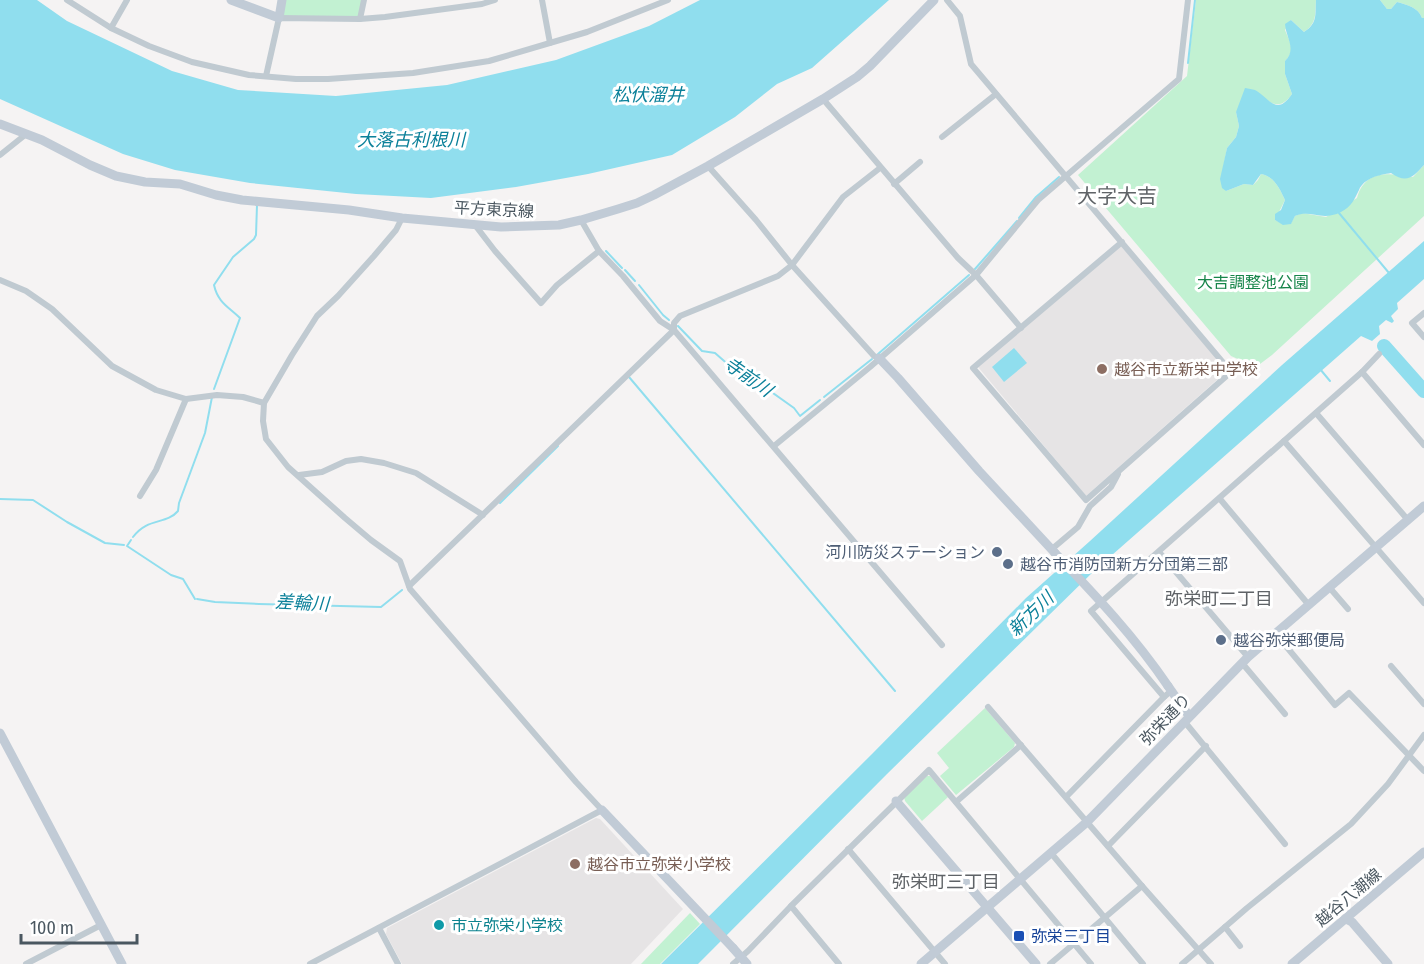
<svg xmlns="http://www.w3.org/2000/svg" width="1424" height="964" font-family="'Fira Sans Condensed','Noto Sans JP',sans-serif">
<rect width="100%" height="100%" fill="#f5f3f3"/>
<!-- education -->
<g fill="#e6e4e5">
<path d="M1121 246 1227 371 1086 496 978 367Z"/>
<path d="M596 818 600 819 683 909 631 964H402L386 934 387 928Z"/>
</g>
<!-- green -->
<g fill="#c2f1d2">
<path d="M283 0H364L360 19 279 18Z"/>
<path d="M1196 0H1316C1315 15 1317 23 1304 32L1291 20 1285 30C1290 43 1296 50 1285 61V74L1292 94C1280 111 1271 104 1258 93L1236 112 1239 126 1236 137 1227 148 1221 179 1226 191 1244 184 1253 185 1258 180 1261 174C1274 176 1280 189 1285 200L1275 220 1283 224 1291 223 1295 216 1302 213 1326 217 1357 198C1365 169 1389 173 1413 177L1424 165V216L1272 355 1256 367 1231 356 1078 175 1187 76Z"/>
<path d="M1380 0H1424V18H1422C1418 7 1407 5 1397 2L1391 9H1387Z"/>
<path d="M985 708 1015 743 1014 747 956 795 940 776 949 768 937 753Z"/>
<path d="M927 776H930L948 797 922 821 905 801 904 797Z"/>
<path d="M690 913 700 924 660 964H641Z"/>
</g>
<!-- water -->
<g fill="#90deee">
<path d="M0 0H37L67 21 172 71 238 90 336 96 447 85 556 60 649 26 700 0H889L812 68 777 84 735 117 672 155 588 174 516 187 431 198 356 194 250 183 175 170 123 154 0 99Z"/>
<path d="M1316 0H1380L1387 9H1391L1397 2C1407 5 1418 7 1422 18H1424V165C1413 177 1407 184 1391 173 1379 175 1364 178 1359 190 1354 200 1352 206 1341 212 1321 222 1311 209 1295 216L1291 224 1283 225 1275 220V214L1281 210 1285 200C1280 189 1274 176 1261 174L1253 185 1244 184 1226 191 1222 188 1220 179 1227 148 1236 137 1239 126 1236 112 1245 88C1249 89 1252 89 1255 90 1270 98 1276 117 1292 94L1285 74V61C1297 49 1286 38 1285 24L1291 20 1304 32C1318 23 1315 15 1316 0Z"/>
<path d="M1424 241V279L1397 303 1398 309 1391 316 1394 321 1392 323 1386 320 1379 326 1380 334 1372 341 1361 336 1095 570 887 774 698 964H661L872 754 1026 598 1090 541 1282 365Z"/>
<path d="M1014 348 1027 363 1004 382 992 367Z"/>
</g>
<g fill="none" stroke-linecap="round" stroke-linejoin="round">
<!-- stream -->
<g stroke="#90deee" stroke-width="2">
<path d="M1188 63 1195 0"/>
<path d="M1339 213 1389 273"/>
<path d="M1019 218 1036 197 1059 177"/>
<path d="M606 251 622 268"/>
<path d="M975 269 1017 221"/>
<path d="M625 270 635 281"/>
<path d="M639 285 663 315 669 320"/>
<path d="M678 326 702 351 715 353 731 367 742 369 756 381 794 408 800 416 820 400"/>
<path d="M878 354 969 275"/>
<path d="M1320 369 1330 381"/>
<path d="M629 377 895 691"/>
<path d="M214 389 240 318C229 307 218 303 214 285L233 257 254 239 256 235 257 205"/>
<path d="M824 397 872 359"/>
<path d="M0 499 33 500 67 522 105 543 124 545"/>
<path d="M500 503 558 446"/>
<path d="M133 537C148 517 166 525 178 511L179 503 205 433 212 397"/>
<path d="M131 540 127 546 171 575 183 579 195 599"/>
<path d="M197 599 215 602 259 604 381 607 402 590"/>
</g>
<!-- river -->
<path stroke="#90deee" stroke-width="14" d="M1384 346 1424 391"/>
<!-- street -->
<g stroke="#c0cad1" stroke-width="6">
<path d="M67 0 111 28 149 46 192 62 249 75 296 79H328L413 73 489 61 587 32 668 0"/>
<path d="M542 0 550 43"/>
<path d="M947 0 960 16 971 64 1231 372 1086 500 973 368 1122 242"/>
<path d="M360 19 364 0"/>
<path d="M111 28 127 0"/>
<path d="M266 76 279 18 360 19 385 17 482 4 495 0"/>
<path d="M823 99 958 258 976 275 1021 328"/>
<path d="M942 137 996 94"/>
<path d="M0 155 25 135"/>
<path d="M708 166 756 220 792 265 874 356 879 358"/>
<path d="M894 184 920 162"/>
<path d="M581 220 599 251 623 276 660 321 674 330 942 645"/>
<path d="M475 225 495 251 541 303 557 285 599 251"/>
<path d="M0 280 26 291 52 309 112 366 156 390 186 399 217 395 243 397 264 403"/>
<path d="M1424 313 1412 323 1424 337"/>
<path d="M1362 372 1424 445"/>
<path d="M1316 413 1408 520"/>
<path d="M1284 441 1424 603"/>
<path d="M774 446 870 367 976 275 1038 200 1179 79 1188 0"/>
<path d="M299 475 322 472 346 461 361 459 384 463 416 473 483 515"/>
<path d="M140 496 156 470 186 399"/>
<path d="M1220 499 1308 604"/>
<path d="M1052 549 1078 527 1090 506 1111 487 1118 474"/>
<path d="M1159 552 1248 657"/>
<path d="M409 586 674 330V323L680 316 778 276 792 265 843 197 880 168"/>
<path d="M1329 587 1348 609"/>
<path d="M1275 633 1335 705 1349 693 1424 771"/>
<path d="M1242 663 1285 714"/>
<path d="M1391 666 1424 704"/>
<path d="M1164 697 1091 611 1362 372 1379 354"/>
<path d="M988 707 1142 886 1211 964"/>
<path d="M1184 721 1285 844"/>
<path d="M1066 797 1164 697 1171 691"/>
<path d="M956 802 1021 745"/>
<path d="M1108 846 1206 746"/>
<path d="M848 849 945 964"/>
<path d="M1051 853 1143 964"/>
<path d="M791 906 839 964"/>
<path d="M1225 927 1240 946"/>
<path d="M379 928 398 964"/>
<path d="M26 964 101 925"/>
<path d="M310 964 602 810 576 782 410 589 400 561 371 540 345 518 288 467 266 439 263 421 264 403 292 355 317 316 338 296 374 256 396 230 402 218"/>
<path d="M733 964 748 951 791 906 929 770 1091 964"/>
<path d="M1050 964 1142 886"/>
<path d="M1182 964 1247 908 1351 824 1388 784 1424 735"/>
</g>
<!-- secondary -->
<g stroke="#c1cbd6" stroke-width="9">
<path d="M231 0 279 18 282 0"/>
<path d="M0 124 42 140 90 165 116 176 145 182 180 184 216 195 242 200 349 210 402 218 501 227 559 225 581 220 618 209 637 203 654 195 708 166 823 99 857 77 870 66 934 0"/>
<path d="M879 358 898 378 979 471 1055 553"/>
<path d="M1168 686 1189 716"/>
<path d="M0 733 122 964"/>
<path d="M896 801 1036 964"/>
<path d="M602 810 733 948"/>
<path d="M1346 919 1352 922 1388 964"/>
<path d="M921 964 1087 822 1248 657 1424 506"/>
<path d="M1292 964 1424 852"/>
</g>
<!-- secondary-bridge -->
<g stroke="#c1cbd6" stroke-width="9">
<path d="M1055 553C1096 596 1134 636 1168 686"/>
<path d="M733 948 747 964"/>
</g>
</g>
<!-- markers -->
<g fill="#8d6e63" stroke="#fff" stroke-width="2">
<circle cx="1102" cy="369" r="6"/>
<circle cx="575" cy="864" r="6"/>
</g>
<g fill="#5c6f8a" stroke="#fff" stroke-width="2">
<circle cx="997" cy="552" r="6"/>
<circle cx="1008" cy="564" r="6"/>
<circle cx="1221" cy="640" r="6"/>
</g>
<circle fill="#0f9aa8" stroke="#fff" stroke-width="2" cx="439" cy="925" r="6"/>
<rect fill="#1a4fb4" stroke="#fff" stroke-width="2" x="1013" y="930" width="12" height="12" rx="3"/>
<g text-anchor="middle" stroke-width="6" stroke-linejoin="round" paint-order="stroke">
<!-- street labels -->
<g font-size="16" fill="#4a5760" stroke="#fff">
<text transform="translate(494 209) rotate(3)" y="6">平方東京線</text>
<text transform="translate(1165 719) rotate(-46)" y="6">弥栄通り</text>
<text transform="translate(1348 897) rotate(-40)" y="6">越谷八潮線</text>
</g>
<!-- park labels -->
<g font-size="16" fill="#17854a" stroke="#fff">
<text x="1253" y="288">大吉調整池公園</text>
</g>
<!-- education labels -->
<g font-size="16" fill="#785e54" stroke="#fff" text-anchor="start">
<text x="1114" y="375">越谷市立新栄中学校</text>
<text x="587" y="870">越谷市立弥栄小学校</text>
</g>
<!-- service labels -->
<g font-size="16" fill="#4e5e75" stroke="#fff" text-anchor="start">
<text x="985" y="558" text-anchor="end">河川防災ステーション</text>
<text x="1020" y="570">越谷市消防団新方分団第三部</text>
<text x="1233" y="646">越谷弥栄郵便局</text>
</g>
<!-- culture labels -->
<g font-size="16" fill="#0d838f" stroke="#fff" text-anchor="start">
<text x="451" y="931">市立弥栄小学校</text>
</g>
<!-- transit labels -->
<g font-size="16" fill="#164399" stroke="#fff" text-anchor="start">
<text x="1031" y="942">弥栄三丁目</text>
</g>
<!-- water labels -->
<g font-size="18" font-style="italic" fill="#0c819a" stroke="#fff">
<text x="648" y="101">松伏溜井</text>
<text x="411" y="146">大落古利根川</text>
<text transform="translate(748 377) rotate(35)" y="6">寺前川</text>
<text transform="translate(302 603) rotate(3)" y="6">差輪川</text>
<text transform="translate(1031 614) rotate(-44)" y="6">新方川</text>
</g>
<!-- neighbourhood labels -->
<g font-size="18" fill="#5f6367" stroke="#fff">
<text x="1219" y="605">弥栄町二丁目</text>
<text x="946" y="888">弥栄町三丁目</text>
</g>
<!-- quarter labels -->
<g font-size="20" fill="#5f6367" stroke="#fff">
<text x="1117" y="203">大字大吉</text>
</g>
</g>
<!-- scale -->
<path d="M21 934v9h116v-9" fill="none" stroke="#4a5760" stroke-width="3"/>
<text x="30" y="934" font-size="18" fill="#4a5760" stroke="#ffffff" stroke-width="4.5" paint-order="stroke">100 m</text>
</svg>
